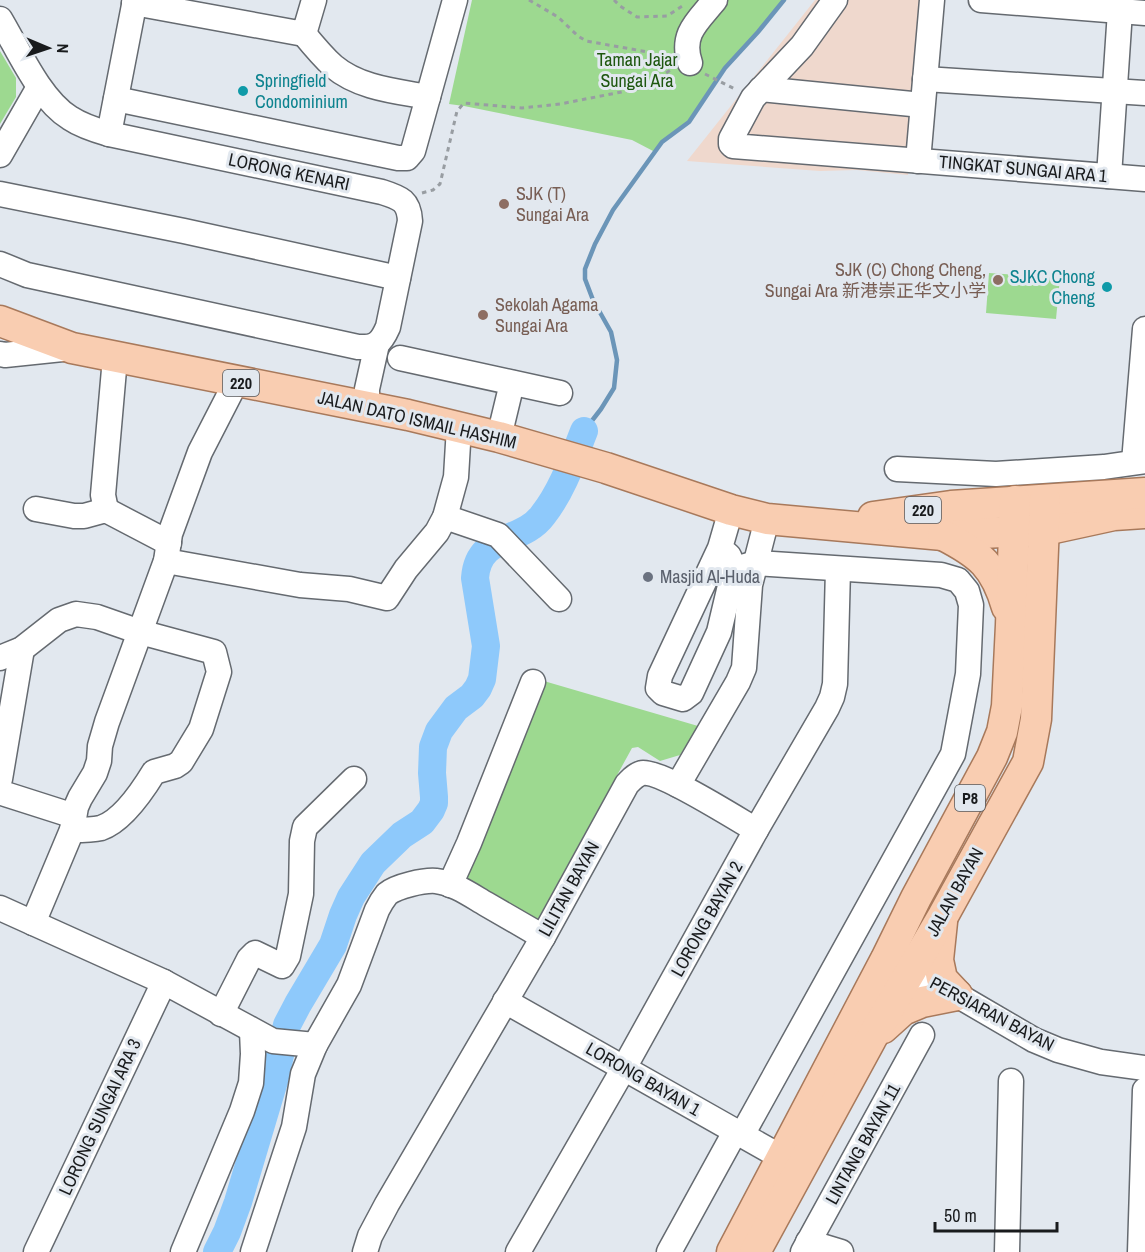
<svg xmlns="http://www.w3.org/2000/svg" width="1145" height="1252" font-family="'Archivo Narrow','Noto Sans SC',sans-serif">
<rect width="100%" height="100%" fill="#e2e8ef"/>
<!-- commercial -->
<path fill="#efd8cd" d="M815 0H923L908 175 857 170 820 171 687 161Z"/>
<!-- green -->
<g fill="#9dd990">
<path d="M472 0H784L758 32 725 68 689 122 662 142 655 152 632 140 464 106 449 104Z"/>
<path d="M0 51 16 78V97L0 124Z"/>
<path d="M989 273 1060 278 1056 319 986 313Z"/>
<path d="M537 679 698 726 680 755 660 761 638 747 632 748 538 919 530 921 459 880Z"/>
</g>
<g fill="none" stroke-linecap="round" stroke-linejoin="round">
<!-- stream -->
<path stroke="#6b95b8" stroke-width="4.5" d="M584 431 601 409 614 388 617 360 611 332 593 300 585 279V269L595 244 613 210 662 142 689 122 725 68 758 32 784 0"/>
<!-- river -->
<path stroke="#8ec9fb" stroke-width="28" d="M217 1252 227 1232 238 1202 274 1081 287 1025 298 1004 333 945 343 915 351 897 373 863 402 835 422 822 431 810 434 803V797L432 773 433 747 439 731 456 708 472 696 478 688 482 679 486 646 475 578C478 533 522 544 543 515 562 491 573 459 584 431"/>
<defs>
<g id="minor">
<path d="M835 0 802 46 753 98 731 139V144L733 146 1145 179"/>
<path d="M981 0 1145 13"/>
<path d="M134 3 304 34 314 0"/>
<path d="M0 19C18 49 40 100 70 118 82 126 95 130 109 134L382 192C401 198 409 201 410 221L388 327C381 343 376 348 358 347L27 275 0 264"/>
<path d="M304 34C313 45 322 56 333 66 359 88 395 91 428 97"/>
<path d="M690 63C680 34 698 21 715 0"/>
<path d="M925 79 1145 93"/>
<path d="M761 89 922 105"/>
<path d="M116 99 398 158H407L413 151 455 0"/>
<path d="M109 134 135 0"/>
<path d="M0 155 39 87"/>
<path d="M918 161 932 0"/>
<path d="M1109 176 1120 11"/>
<path d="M0 194 184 231 398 278"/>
<path d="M0 354 5 355 72 348"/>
<path d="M400 358 560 393"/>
<path d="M367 407V389L377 344"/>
<path d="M499 437 512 383"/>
<path d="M1134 462 1145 329"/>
<path d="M897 469 996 474 1104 467 1145 461"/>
<path d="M36 509 74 516H84L106 510 169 543"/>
<path d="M106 510 103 495 115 358"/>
<path d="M445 517 498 535 559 599"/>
<path d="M720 548 729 556 734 569 719 632 691 693 683 699 663 693 658 688 660 676 720 548 731 510"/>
<path d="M166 561 300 585 349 589 387 598 406 569 437 532 445 517 456 477 459 427"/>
<path d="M734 569 756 563 941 575 958 580 967 591 971 605 968 674 953 754 742 1135"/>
<path d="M0 658 22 649 59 620 76 614 97 617 140 632 214 652 219 672 201 729 181 762 175 766 154 772C143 790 122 821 101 828 92 830 81 830 72 830"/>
<path d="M0 779 22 649"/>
<path d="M678 785 738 682 744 668 750 585 767 519"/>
<path d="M0 790 2 793 74 816"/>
<path d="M450 885 469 843 533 682"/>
<path d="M0 908 164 982 273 1041 315 1045"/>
<path d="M33 923 72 830 76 807 80 798 95 773 99 761 100 746 107 722 166 561 170 534 200 452 236 382"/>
<path d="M910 971 957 995 1034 1040 1058 1050 1101 1062 1145 1068"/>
<path d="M505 1001 781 1157"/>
<path d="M221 1014 249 959 255 953 282 966 288 956 301 894 302 841 305 827 354 779"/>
<path d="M808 1242 841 1252"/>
<path d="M36 1252 164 982"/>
<path d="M183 1252 242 1111 251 1083 253 1054 252 1031"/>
<path d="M253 1252 294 1127 303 1074 315 1045 349 985 377 910C380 904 383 899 387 894 397 886 424 880 436 881 454 883 472 896 486 904 505 915 524 926 543 937"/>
<path d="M365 1252 370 1236 387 1204 543 937 627 784C632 779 635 775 642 773 660 770 737 819 756 830"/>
<path d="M518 1252 624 1068 756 830 827 708 832 697 835 684 838 569"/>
<path d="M669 1252 735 1132"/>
<path d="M803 1252 922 1035"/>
<path d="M1007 1252 1011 1081"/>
<path d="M1140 1252 1145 1090"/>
</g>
<g id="major">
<path d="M0 321 72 348 408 415 499 437 606 468 731 510 767 519 943 535 1045 530 1114 515 1145 513"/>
<path d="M873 517 951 506 1145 493"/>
<path d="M943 535C980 554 995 566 1007 607"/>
<path d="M942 922 938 960 942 979 957 995"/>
<path d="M883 1028 903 1010 922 1002 957 995"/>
<path d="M732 1252 886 959 916 898 992 757 1002 732 1007 706 1011 625 1015 501"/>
<path d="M755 1252 871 1039 943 916 1028 762 1036 719 1045 500"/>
</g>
</defs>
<!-- minor casing -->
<use href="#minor" stroke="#656a70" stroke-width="27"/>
<!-- major casing -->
<use href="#major" stroke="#a8795b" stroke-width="33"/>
<!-- path -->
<g stroke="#989da2" stroke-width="3" stroke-dasharray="4.5 4.5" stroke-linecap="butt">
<path d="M529 0 558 17 578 36 586 41 648 52 656 55 670 67"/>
<path d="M614 0 620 6 637 17 667 16 684 5"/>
<path d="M705 74 737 90"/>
<path d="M422 193 433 190 440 184 457 111 464 103 522 108 560 104 647 87 673 68"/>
</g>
<!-- minor -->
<use href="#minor" stroke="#fff" stroke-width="24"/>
<!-- major -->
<use href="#major" stroke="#f9cdb1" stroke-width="30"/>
</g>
<!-- markers -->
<g fill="#0f9aa8" stroke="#e2e8ef" stroke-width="2">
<circle cx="243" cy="91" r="6"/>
<circle cx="1107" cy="287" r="6"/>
</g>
<g fill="#8d6e63" stroke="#e2e8ef" stroke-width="2">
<circle cx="504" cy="204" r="6"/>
<circle cx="998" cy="280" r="6"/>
<circle cx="483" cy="315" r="6"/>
</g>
<circle fill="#6b7280" stroke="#e2e8ef" stroke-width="2" cx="648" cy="577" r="6"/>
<g text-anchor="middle" stroke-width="6" stroke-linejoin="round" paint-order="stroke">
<!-- shield labels -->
<g fill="#e2e8ef" stroke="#55585c" stroke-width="1.5">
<rect x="223" y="370" width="36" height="26" rx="4.5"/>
<rect x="905" y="497" width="36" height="26" rx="4.5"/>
<rect x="955" y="785" width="30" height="26" rx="4.5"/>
</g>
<g font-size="16" font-weight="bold" fill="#191b1d">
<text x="241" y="389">220</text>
<text x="923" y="516">220</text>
<text x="970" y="804">P8</text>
</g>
<!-- park labels -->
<g font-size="18" fill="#1e570f" stroke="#e2e8ef">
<text x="637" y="66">Taman Jajar<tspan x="637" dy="21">Sungai Ara</tspan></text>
</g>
<!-- culture labels -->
<g font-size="18" fill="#0d838f" stroke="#e2e8ef" text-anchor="start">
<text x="255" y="87">Springfield<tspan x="255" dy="21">Condominium</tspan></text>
<text x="1095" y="283" text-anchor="end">SJKC Chong<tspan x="1095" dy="21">Cheng</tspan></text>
</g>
<!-- street labels -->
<g font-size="18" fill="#191b1d" stroke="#e2e8ef">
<text transform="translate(1023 169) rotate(5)" y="6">TINGKAT SUNGAI ARA 1</text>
<text transform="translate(289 172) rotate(12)" y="6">LORONG KENARI</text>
<text transform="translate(417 420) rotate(13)" y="6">JALAN DATO ISMAIL HASHIM</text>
<text transform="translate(569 889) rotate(-61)" y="6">LILITAN BAYAN</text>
<text transform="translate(955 892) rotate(-61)" y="6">JALAN BAYAN</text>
<text transform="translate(707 919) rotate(-61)" y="6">LORONG BAYAN 2</text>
<text transform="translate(992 1014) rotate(28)" y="6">PERSIARAN BAYAN</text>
<text transform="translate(643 1079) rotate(30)" y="6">LORONG BAYAN 1</text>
<text transform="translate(100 1117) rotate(-65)" y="6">LORONG SUNGAI ARA 3</text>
<text transform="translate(863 1144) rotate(-61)" y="6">LINTANG BAYAN 11</text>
</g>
<!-- education labels -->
<g font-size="18" fill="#785e54" stroke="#e2e8ef" text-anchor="start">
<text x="516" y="200">SJK (T)<tspan x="516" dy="21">Sungai Ara</tspan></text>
<text x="986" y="276" text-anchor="end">SJK (C) Chong Cheng,<tspan x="986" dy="21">Sungai Ara 新港崇正华文小学</tspan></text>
<text x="495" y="311">Sekolah Agama<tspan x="495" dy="21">Sungai Ara</tspan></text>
</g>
<!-- worship labels -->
<g font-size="18" fill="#5b616d" stroke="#e2e8ef" text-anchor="start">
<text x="660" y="583">Masjid Al-Huda</text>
</g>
</g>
<!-- north arrow -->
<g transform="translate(48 48) rotate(92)" stroke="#e2e8ef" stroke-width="4.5" paint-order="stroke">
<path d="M0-4.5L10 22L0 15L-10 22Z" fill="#191b1d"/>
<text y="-9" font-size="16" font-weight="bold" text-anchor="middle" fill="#191b1d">N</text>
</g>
<!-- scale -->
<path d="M935 1222v9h122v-9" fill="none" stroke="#191b1d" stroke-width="3"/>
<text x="944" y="1222" font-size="18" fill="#191b1d" stroke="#e2e8ef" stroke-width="4.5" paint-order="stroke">50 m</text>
</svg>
